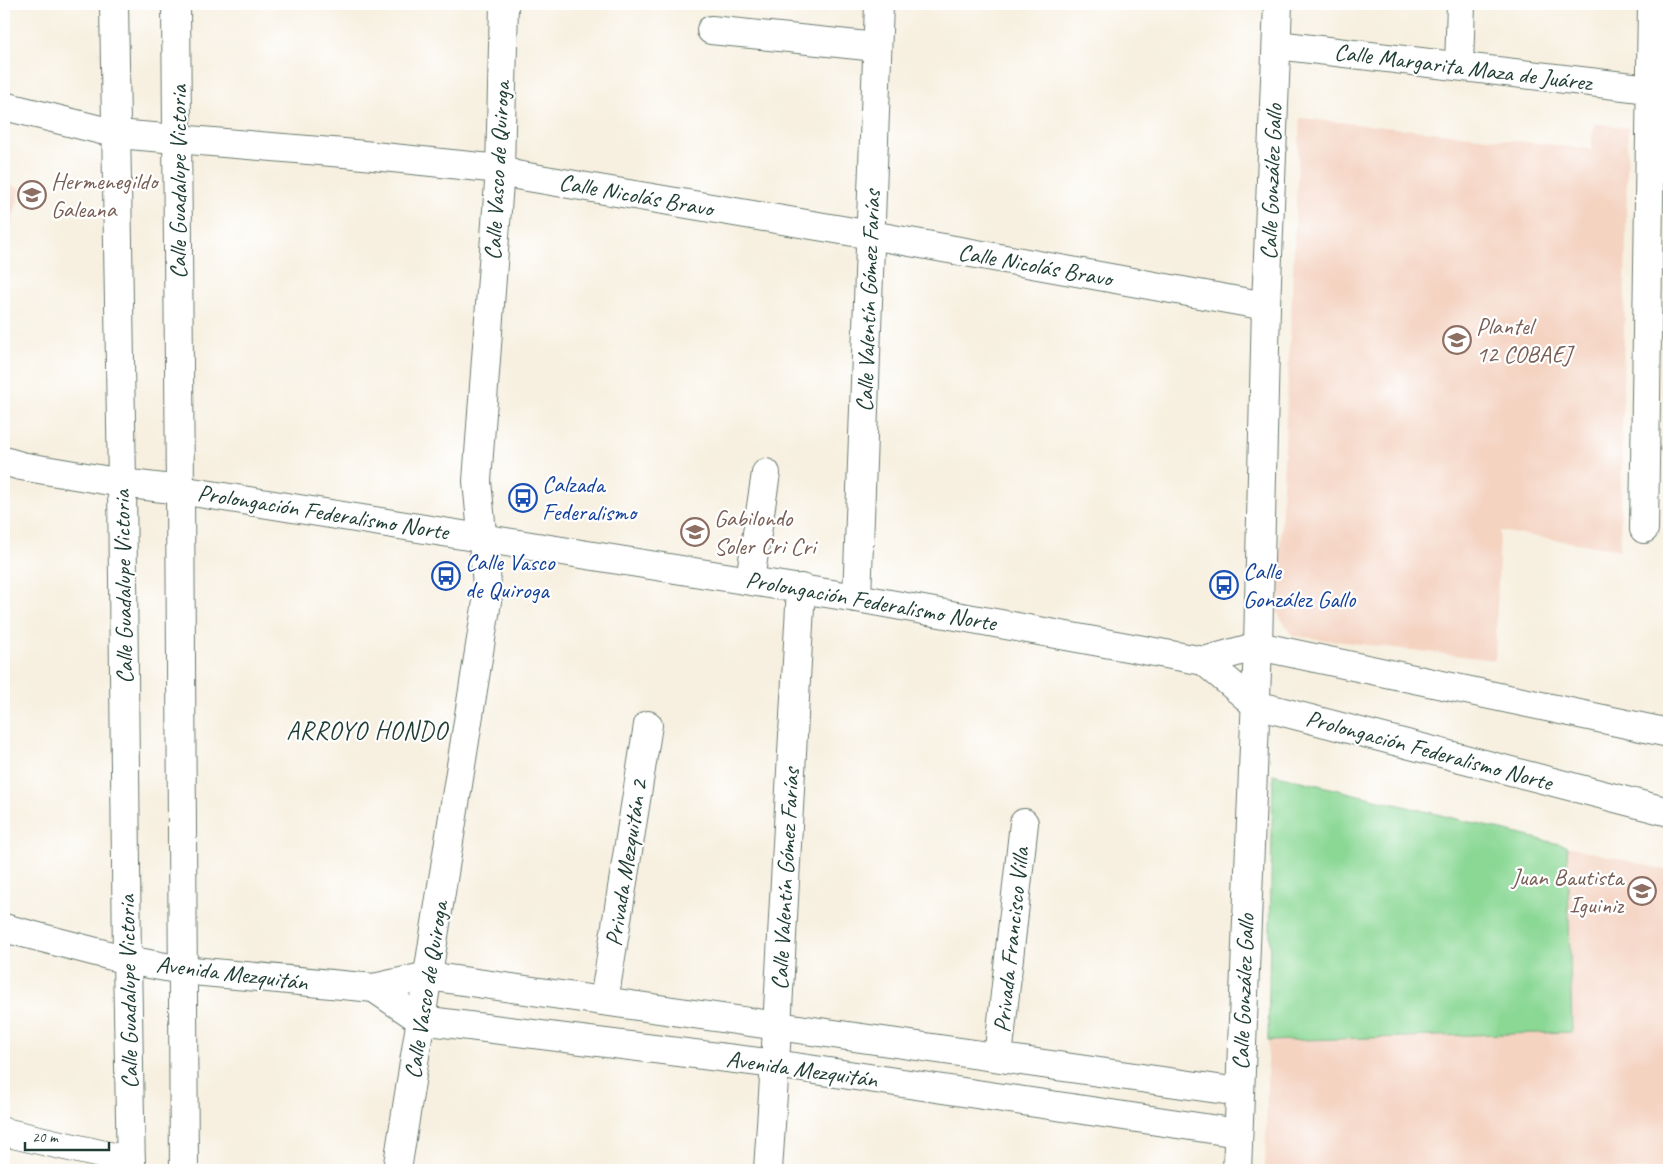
<svg xmlns="http://www.w3.org/2000/svg" width="1673" height="1174" font-family="Caveat,sans-serif">
<rect width="100%" height="100%" fill="#fff"/>
<filter id="ink" filterUnits="userSpaceOnUse"><feTurbulence type="fractalNoise" baseFrequency=".02" numOctaves="2"/><feDisplacementMap in="SourceGraphic" scale="10" xChannelSelector="R" yChannelSelector="G"/><feConvolveMatrix kernelMatrix="1 2 1 2 8 2 1 2 1" color-interpolation-filters="sRGB"/></filter>
<filter id="wash" filterUnits="userSpaceOnUse"><feTurbulence type="fractalNoise" baseFrequency=".0096" numOctaves="4" result="noise"/><feDisplacementMap in="SourceGraphic" scale="20" xChannelSelector="R" yChannelSelector="G"/><feGaussianBlur stdDeviation="1.12" result="paint"/><feColorMatrix in="noise" values="0 0 0 0 0 0 0 0 0 0 0 0 0 0 0 0 0 1.4 0 .05"/><feComposite in="paint" operator="in"/></filter>
<g filter="url(#wash)">
<rect width="100%" height="100%" fill="#f7f0e0"/>
<!-- built -->
<g fill="#f4d3c1">
<path d="M1300 118 1591 149 1594 123 1628 128 1620 550 1500 531 1495 660 1293 636 1277 613Z"/>
<path d="M4 183 21 188 4 251Z"/>
<path d="M1567 846 1669 871V1170H1265L1268 1041 1572 1032Z"/>
</g>
<!-- pitch -->
<path fill="#8bd895" stroke="#558a64" d="M1273 774 1567 846 1572 1032 1268 1041Z"/>
</g>
<g filter="url(#ink)">
<g fill="none" stroke-linecap="round" stroke-linejoin="round">
<defs>
<g id="minor">
<path d="M114 4 122 483"/>
<path d="M176 4 180 490"/>
<path d="M711 30 877 47"/>
<path d="M1277 45 1649 89"/>
<path d="M1459 66 1461 4"/>
<path d="M4 106 117 134 344 153 500 169 516 175 871 235 1266 306"/>
<path d="M1644 529 1652 4"/>
<path d="M750 580 766 473"/>
<path d="M857 598 879 4"/>
<path d="M4 928 127 960 182 970 374 988 428 976 1239 1092"/>
<path d="M374 988 421 1020 775 1064 1238 1133"/>
<path d="M604 1001 648 725"/>
<path d="M998 1057 1024 823"/>
<path d="M4 1132 131 1161"/>
<path d="M397 1170 488 595 477 481 500 169 504 4"/>
<path d="M768 1170 775 1064 801 588"/>
<path d="M1237 1170 1258 646 1266 306 1278 4"/>
</g>
<g id="major">
<path d="M4 461 21 466 122 483 180 490 857 598 1204 661 1258 646 1669 733"/>
<path d="M122 483 127 960 131 1170"/>
<path d="M180 490 184 1170"/>
<path d="M1204 661 1256 705 1669 812"/>
</g>
</defs>
<!-- minor casing -->
<use href="#minor" stroke="#6b7c70" stroke-width="30"/>
<!-- major casing -->
<use href="#major" stroke="#6b7c70" stroke-width="30"/>
<!-- minor -->
<use href="#minor" stroke="#fff" stroke-width="28"/>
<!-- major -->
<use href="#major" stroke="#fff" stroke-width="28"/>
</g>
</g>
<!-- icons -->
<defs>
<symbol id="school-ring" viewBox="-11 -11 22 22"><circle r="9.5" fill="#fff" stroke="#8d6e63" stroke-width="1.5"/><path d="M0-5L7-2L0 1L-7-2ZM-4 1L0 2.5L4 1V4Q0 6-4 4Z" fill="#8d6e63"/></symbol>
<symbol id="university-ring" viewBox="-11 -11 22 22"><circle r="9.5" fill="#fff" stroke="#8d6e63" stroke-width="1.5"/><path d="M0-5L7-2L0 1L-7-2ZM-4 1L0 2.5L4 1V4Q0 6-4 4Z" fill="#8d6e63"/></symbol>
<symbol id="bus-ring" viewBox="-11 -11 22 22"><circle r="9.5" fill="#fff" stroke="#1a4fb4" stroke-width="1.5"/><path d="M-5-6H5V4H4V6H2V4H-2V6H-4V4H-5ZM-3.5-4V0h7V-4ZM-3.5 1.2v1.5H-2V1.2ZM2 1.2v1.5H3.5V1.2Z" fill="#1a4fb4"/></symbol>
</defs>
<g fill-rule="evenodd">
<use href="#school-ring" x="16" y="179" width="32" height="32"/>
<use href="#university-ring" x="1441" y="324" width="32" height="32"/>
<use href="#bus-ring" x="507" y="482" width="32" height="32"/>
<use href="#school-ring" x="679" y="516" width="32" height="32"/>
<use href="#bus-ring" x="430" y="560" width="32" height="32"/>
<use href="#bus-ring" x="1208" y="569" width="32" height="32"/>
<use href="#school-ring" x="1626" y="875" width="32" height="32"/>
</g>
<g text-anchor="middle" stroke-width="4.5" stroke-linejoin="round" paint-order="stroke">
<!-- street labels -->
<g font-size="24" fill="#1f3d34" stroke="#fff">
<text transform="translate(1463 67) rotate(7)" y="8">Calle Margarita Maza de Juárez</text>
<text transform="translate(497 171) rotate(-87)" y="8">Calle Vasco de Quiroga</text>
<text transform="translate(178 182) rotate(-90)" y="8">Calle Guadalupe Victoria</text>
<text transform="translate(1271 182) rotate(-88)" y="8">Calle González Gallo</text>
<text transform="translate(636 195) rotate(10)" y="8">Calle Nicolás Bravo</text>
<text transform="translate(1035 265) rotate(10)" y="8">Calle Nicolás Bravo</text>
<text transform="translate(868 301) rotate(-88)" y="8">Calle Valentín Gómez Farías</text>
<text transform="translate(323 512) rotate(9)" y="8">Prolongación Federalismo Norte</text>
<text transform="translate(123 587) rotate(-91)" y="8">Calle Guadalupe Victoria</text>
<text transform="translate(871 601) rotate(10)" y="8">Prolongación Federalismo Norte</text>
<text transform="translate(1429 750) rotate(15)" y="8">Prolongación Federalismo Norte</text>
<text transform="translate(626 863) rotate(-81)" y="8">Privada Mezquitán 2</text>
<text transform="translate(785 879) rotate(-87)" y="8">Calle Valentín Gómez Farías</text>
<text transform="translate(1011 940) rotate(-84)" y="8">Privada Francisco Villa</text>
<text transform="translate(232 973) rotate(7)" y="8">Avenida Mezquitán</text>
<text transform="translate(426 990) rotate(-81)" y="8">Calle Vasco de Quiroga</text>
<text transform="translate(128 992) rotate(-91)" y="8">Calle Guadalupe Victoria</text>
<text transform="translate(1243 992) rotate(-88)" y="8">Calle González Gallo</text>
<text transform="translate(802 1069) rotate(8)" y="8">Avenida Mezquitán</text>
</g>
<!-- education labels -->
<g font-size="24" fill="#785e54" stroke="#fff" text-anchor="start">
<text x="51" y="189">Hermenegildo<tspan x="51" dy="28">Galeana</tspan></text>
<text x="1476" y="334">Plantel<tspan x="1476" dy="28">12 COBAEJ</tspan></text>
<text x="714" y="526">Gabilondo<tspan x="714" dy="28">Soler Cri Cri</tspan></text>
<text x="1623" y="885" text-anchor="end">Juan Bautista<tspan x="1623" dy="28">Iguiniz</tspan></text>
</g>
<!-- transit labels -->
<g font-size="24" fill="#164399" stroke="#fff" text-anchor="start">
<text x="542" y="492">Calzada<tspan x="542" dy="28">Federalismo</tspan></text>
<text x="465" y="570">Calle Vasco<tspan x="465" dy="28">de Quiroga</tspan></text>
<text x="1243" y="579">Calle<tspan x="1243" dy="28">González Gallo</tspan></text>
</g>
<!-- neighbourhood labels -->
<g font-size="25" letter-spacing="1" fill="#1f3d34" stroke="#fff">
<text x="367" y="739">ARROYO HONDO</text>
</g>
</g>
<!-- margin -->
<rect width="1673" height="1174" fill="none" stroke="#fff" stroke-width="20"/>
<!-- scale -->
<path d="M25 1142v8h84v-8" fill="none" stroke="#1f3d34" stroke-width="2.5"/>
<text x="32" y="1142" font-size="15" fill="#1f3d34" stroke="#ffffff" stroke-width="4" paint-order="stroke">20 m</text>
</svg>
